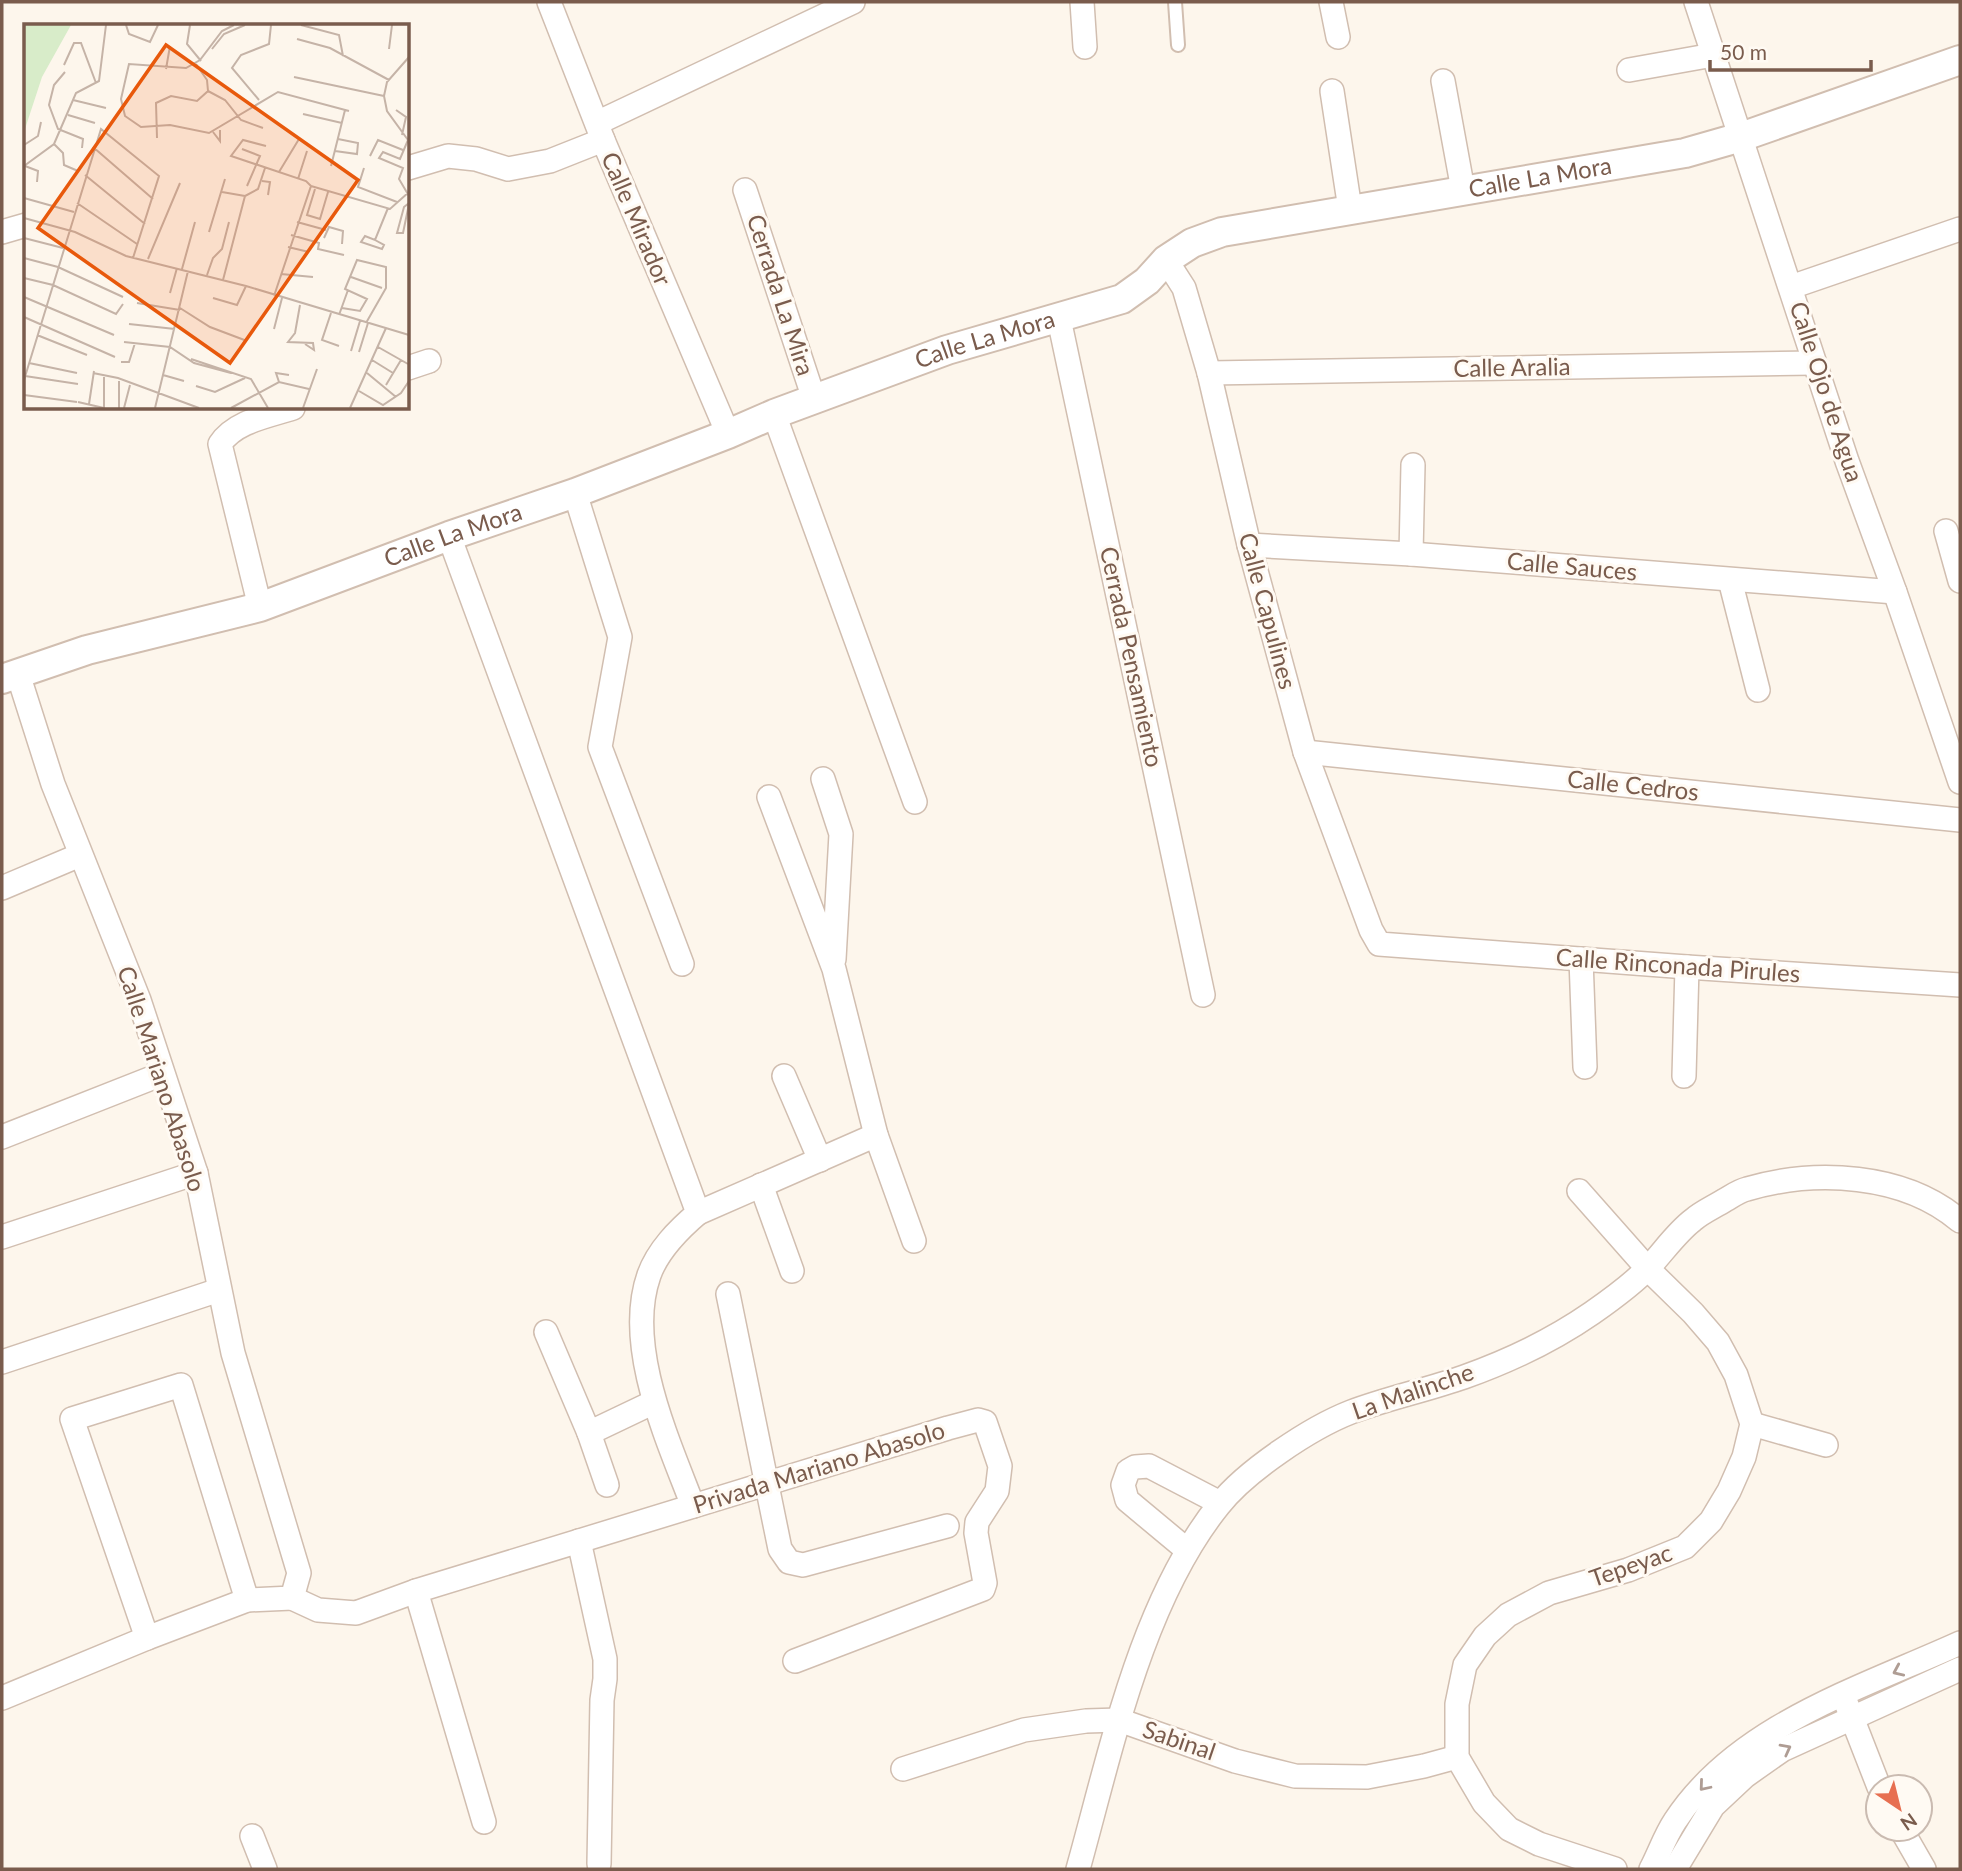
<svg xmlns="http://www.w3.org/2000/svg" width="1962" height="1871" font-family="Lato,sans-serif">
<rect width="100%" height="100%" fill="#fdf6ec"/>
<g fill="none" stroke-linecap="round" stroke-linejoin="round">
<defs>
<path id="service" d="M1175 2 1178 45"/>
<g id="minor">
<path d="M549 2 603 140 728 434"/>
<path d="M1082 2 1085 47"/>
<path d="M1331 2 1338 37"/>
<path d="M1696 2 1847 461 1895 592 1960 782"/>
<path d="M1629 70 1713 55"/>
<path d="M1443 81 1463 190"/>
<path d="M1332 91 1350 209"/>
<path d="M597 123 853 2"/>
<path d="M408 168 448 156 476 159 508 169 550 161 603 140"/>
<path d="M745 190 814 399"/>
<path d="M2 232 26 225"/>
<path d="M1166 260 1184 288 1209 373 1249 545 1305 752 1371 930 1379 944 1687 967 1960 985"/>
<path d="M1791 287 1960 229"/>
<path d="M1059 319 1203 995"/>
<path d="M408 368 429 361"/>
<path d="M1209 373 1814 363"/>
<path d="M774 414 915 802"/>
<path d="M575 493 620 637 600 747 682 964"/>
<path d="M1946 531 1960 581"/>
<path d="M449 536 698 1213C678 1230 658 1250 649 1275 624 1346 668 1440 693 1506"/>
<path d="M1249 545 1411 554 1895 592"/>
<path d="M1411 554 1413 465"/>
<path d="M1730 580 1758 690"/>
<path d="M260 607 220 444C235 421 269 416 293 408"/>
<path d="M1305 752 1960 820"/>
<path d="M823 779 841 834 834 959"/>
<path d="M769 797 834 969 876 1135 914 1241"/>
<path d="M2 888 80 855"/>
<path d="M1581 959 1585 1067"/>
<path d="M784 1076 820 1160"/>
<path d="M1684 1076 1687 967"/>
<path d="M2 1137 162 1074"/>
<path d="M761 1185 792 1271"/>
<path d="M1579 1191 1648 1269 1693 1313 1718 1342 1736 1375 1752 1424 1744 1457 1729 1491 1711 1521 1685 1547 1628 1570 1549 1593 1508 1615 1485 1636 1465 1665 1457 1704V1757L1484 1803 1509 1829 1539 1844 1615 1869"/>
<path d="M698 1213 876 1135"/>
<path d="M2 1237 196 1173"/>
<path d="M728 1294 780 1549 789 1562 803 1565 947 1526"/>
<path d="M546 1332 589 1433 654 1402"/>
<path d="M2 1362 219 1290"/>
<path d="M1752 1424 1826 1445"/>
<path d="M589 1433 607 1485"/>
<path d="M579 1541 605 1659V1679L602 1700 599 1864"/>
<path d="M1187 1550 1127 1500 1123 1485 1128 1471 1135 1467 1149 1466 1220 1503"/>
<path d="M416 1591 484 1822"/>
<path d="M292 1598 318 1610 356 1613 416 1591 948 1428 978 1420 985 1422 1000 1466 997 1491 977 1522 976 1533 985 1583 983 1589 795 1661"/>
<path d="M147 1638 72 1419 181 1385 247 1600"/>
<path d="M2 1698 147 1638 247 1600 292 1598 299 1573 233 1353 196 1173 139 1000 53 784 18 674"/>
<path d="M1847 1705 1879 1787"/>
<path d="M903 1769 1024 1730 1086 1721 1119 1720 1235 1761 1295 1776 1367 1777 1424 1766 1457 1757"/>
<path d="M1901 1829 1924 1869"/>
<path d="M252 1836 265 1869"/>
<path d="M1078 1869C1111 1751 1141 1602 1219 1505 1246 1471 1310 1428 1351 1412 1388 1398 1427 1390 1464 1377 1509 1361 1553 1340 1592 1313 1612 1299 1634 1283 1650 1266 1664 1251 1677 1232 1693 1220 1702 1212 1714 1207 1725 1200 1732 1196 1739 1191 1747 1189 1815 1169 1904 1173 1960 1221"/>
<path d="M1651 1869C1659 1854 1665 1836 1675 1821 1737 1726 1861 1688 1960 1643"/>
<path d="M1675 1869 1713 1806 1745 1776 1782 1750 1960 1669"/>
</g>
<g id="tertiary">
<path id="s1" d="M2 679 87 650 260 607 449 536 575 493 728 434 774 414 947 350 1122 299 1147 281 1166 260 1192 243 1222 232 1685 153 1741 137 1960 60"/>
</g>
</defs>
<!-- service casing -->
<use href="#service" stroke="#d1beb0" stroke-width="16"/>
<!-- minor casing -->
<use href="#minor" stroke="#d1beb0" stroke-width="26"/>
<!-- tertiary casing -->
<use href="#tertiary" stroke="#d1beb0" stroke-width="32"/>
<!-- service -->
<use href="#service" stroke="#fff" stroke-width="12"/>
<!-- minor -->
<use href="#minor" stroke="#fff" stroke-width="23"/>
<!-- tertiary -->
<use href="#tertiary" stroke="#fff" stroke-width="28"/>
</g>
<!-- one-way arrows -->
<defs><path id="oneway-chevron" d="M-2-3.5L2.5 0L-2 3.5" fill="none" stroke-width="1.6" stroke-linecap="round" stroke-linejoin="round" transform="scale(1.75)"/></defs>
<g stroke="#af9d94">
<use href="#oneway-chevron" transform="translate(1898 1671) rotate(156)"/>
<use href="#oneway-chevron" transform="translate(1786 1749) rotate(-28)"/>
<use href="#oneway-chevron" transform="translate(1704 1786) rotate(130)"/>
</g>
<g text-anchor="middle" stroke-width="6" stroke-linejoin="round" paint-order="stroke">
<!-- street labels -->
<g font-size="24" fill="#7a5c4d" stroke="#fffaf3">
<text dy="8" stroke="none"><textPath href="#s1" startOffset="1629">Calle La Mora</textPath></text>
<text transform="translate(636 219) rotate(67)" y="8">Calle Mirador</text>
<text transform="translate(780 295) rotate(72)" y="8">Cerrada La Mira</text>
<text dy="8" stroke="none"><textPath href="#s1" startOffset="1041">Calle La Mora</textPath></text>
<text transform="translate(1512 368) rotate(-1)" y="8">Calle Aralia</text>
<text transform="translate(1826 392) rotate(72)" y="8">Calle Ojo de Agua</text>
<text dy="8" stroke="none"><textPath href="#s1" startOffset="474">Calle La Mora</textPath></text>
<text transform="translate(1572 567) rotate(5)" y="8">Calle Sauces</text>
<text transform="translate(1267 611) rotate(75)" y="8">Calle Capulines</text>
<text transform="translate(1131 657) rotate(78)" y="8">Cerrada Pensamiento</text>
<text transform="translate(1633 786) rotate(6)" y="8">Calle Cedros</text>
<text transform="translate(1678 966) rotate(4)" y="8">Calle Rinconada Pirules</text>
<text transform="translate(161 1079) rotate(72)" y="8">Calle Mariano Abasolo</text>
<text transform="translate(1413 1392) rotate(-19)" y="8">La Malinche</text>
<text transform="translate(819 1468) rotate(-17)" y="8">Privada Mariano Abasolo</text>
<text transform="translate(1631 1566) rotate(-19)" y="8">Tepeyac</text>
<text transform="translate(1179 1741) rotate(19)" y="8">Sabinal</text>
</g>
</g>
<!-- overview -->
<g transform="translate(24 24)">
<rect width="385" height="385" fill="#fdf6ec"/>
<path d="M0 1H47L18 53 0 108Z" fill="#d8ecc9"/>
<path fill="none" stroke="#c5b3a7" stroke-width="2" d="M102 1 105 10 126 18 134 1M166 1 163 20 177 37M210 1 198 7 176 36 162 44 105 40 97 75 101 92 117 103 146 101 185 109 254 68 325 87M277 1 315 11 319 32M273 15 306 24 365 56M188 25 200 10 221 1M365 25 368 1M40 41 50 19H57L72 59M142 45 146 22M41 48 30 61 25 81 34 105 59 115 58 124M270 53 360 72M184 67 201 76 217 96 239 104M49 76 82 84M235 76 208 44 217 31 245 20 247 1M372 86 382 93 378 111M279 90 318 99M44 91 71 99M189 108 196 117V106M133 114 132 79 147 72 173 77 184 67 183 56 172 40M384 116 376 135 359 128 355 134 379 144 375 155 385 172M384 116 363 87 360 72 363 58 385 33M30 120 39 129 40 141 54 147M0 121 14 112 17 98M242 122 219 116 207 132 282 157 287 162M69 123 129 175M218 125 236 132 223 162M311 127 333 130 334 119 314 115M346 132 354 116 379 126M0 142 30 120 52 69 75 57 82 1M1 142 14 147 13 158M307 142 321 86M340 144 334 163 373 178M255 148 275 115M61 151 121 200M274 155 283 127M238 157 246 158 244 171M291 165 283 191 296 195 304 168M198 168 221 172M0 174 50 188M53 179 113 220M385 179 380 183 373 209H379L385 180M0 194 51 208 102 232 222 262 385 311M273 198 302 206M185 208 201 155M267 211 295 219 294 225 320 231M0 214 39 224M300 214 305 203 319 207 318 220M351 216 360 221 358 225 337 218 341 212 351 216 364 184M264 223 285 228M0 234 34 243 99 273M124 235 156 159M158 245 171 198M257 250 289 253M183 251 189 234 198 225 205 198M327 253 358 264M0 254 29 261 92 290 99 280M199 256 221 172 234 165 241 144M146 269 153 244M250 272 287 162 366 185 385 168M0 273 90 311M189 274 213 281 222 262M113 279 156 286M276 281 271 309 264 318 289 319 290 326 281 320M156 284 186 303 223 317M318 284 336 287 343 275 321 265 333 236 362 243V264L342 299M307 289 298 316 315 322M315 291 324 266M0 293 91 333M105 300 151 305M250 305 258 274M13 311 63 331M100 318 146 323 170 339 207 349M354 323 384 340M327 327 336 297M335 328 344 299M167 335 227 355 244 384M348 336 369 349M97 338H105L111 319M5 339 53 349M69 349 94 354 175 384M343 349 372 373M139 351 160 357M1 352 54 360M0 356 77 105 135 152 109 234M255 358 252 349 265 351M362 361 377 336M172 362 191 368 221 354M335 367 359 381 377 369 385 357M0 371 53 378M54 378 80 384M65 380 70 347M80 384V353M95 384V357M100 384 106 361M131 384 164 247M207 384 255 358 285 365M279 384 293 345M326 384 362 304"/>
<path fill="#e8590c" fill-opacity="0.15" stroke="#e8590c" stroke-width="3.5" d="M142 21 334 156 206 339 14 204Z"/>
<rect width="385" height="385" fill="none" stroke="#7a5c4d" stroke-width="3.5"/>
</g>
<!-- border -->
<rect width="1962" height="1871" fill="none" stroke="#7a5c4d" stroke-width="7"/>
<!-- north arrow -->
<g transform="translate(1899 1808) rotate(145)"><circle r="33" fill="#fffaf3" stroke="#cabbb1" stroke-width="2"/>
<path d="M0-5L12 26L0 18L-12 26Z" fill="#e76f51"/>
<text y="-10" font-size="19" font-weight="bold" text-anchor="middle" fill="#7a5c4d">N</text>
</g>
<!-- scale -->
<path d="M1710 60v10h161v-10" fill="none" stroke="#7a5c4d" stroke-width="3.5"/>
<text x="1720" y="60" font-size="21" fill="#7a5c4d" stroke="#fffaf3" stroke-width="5" paint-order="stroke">50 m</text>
</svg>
